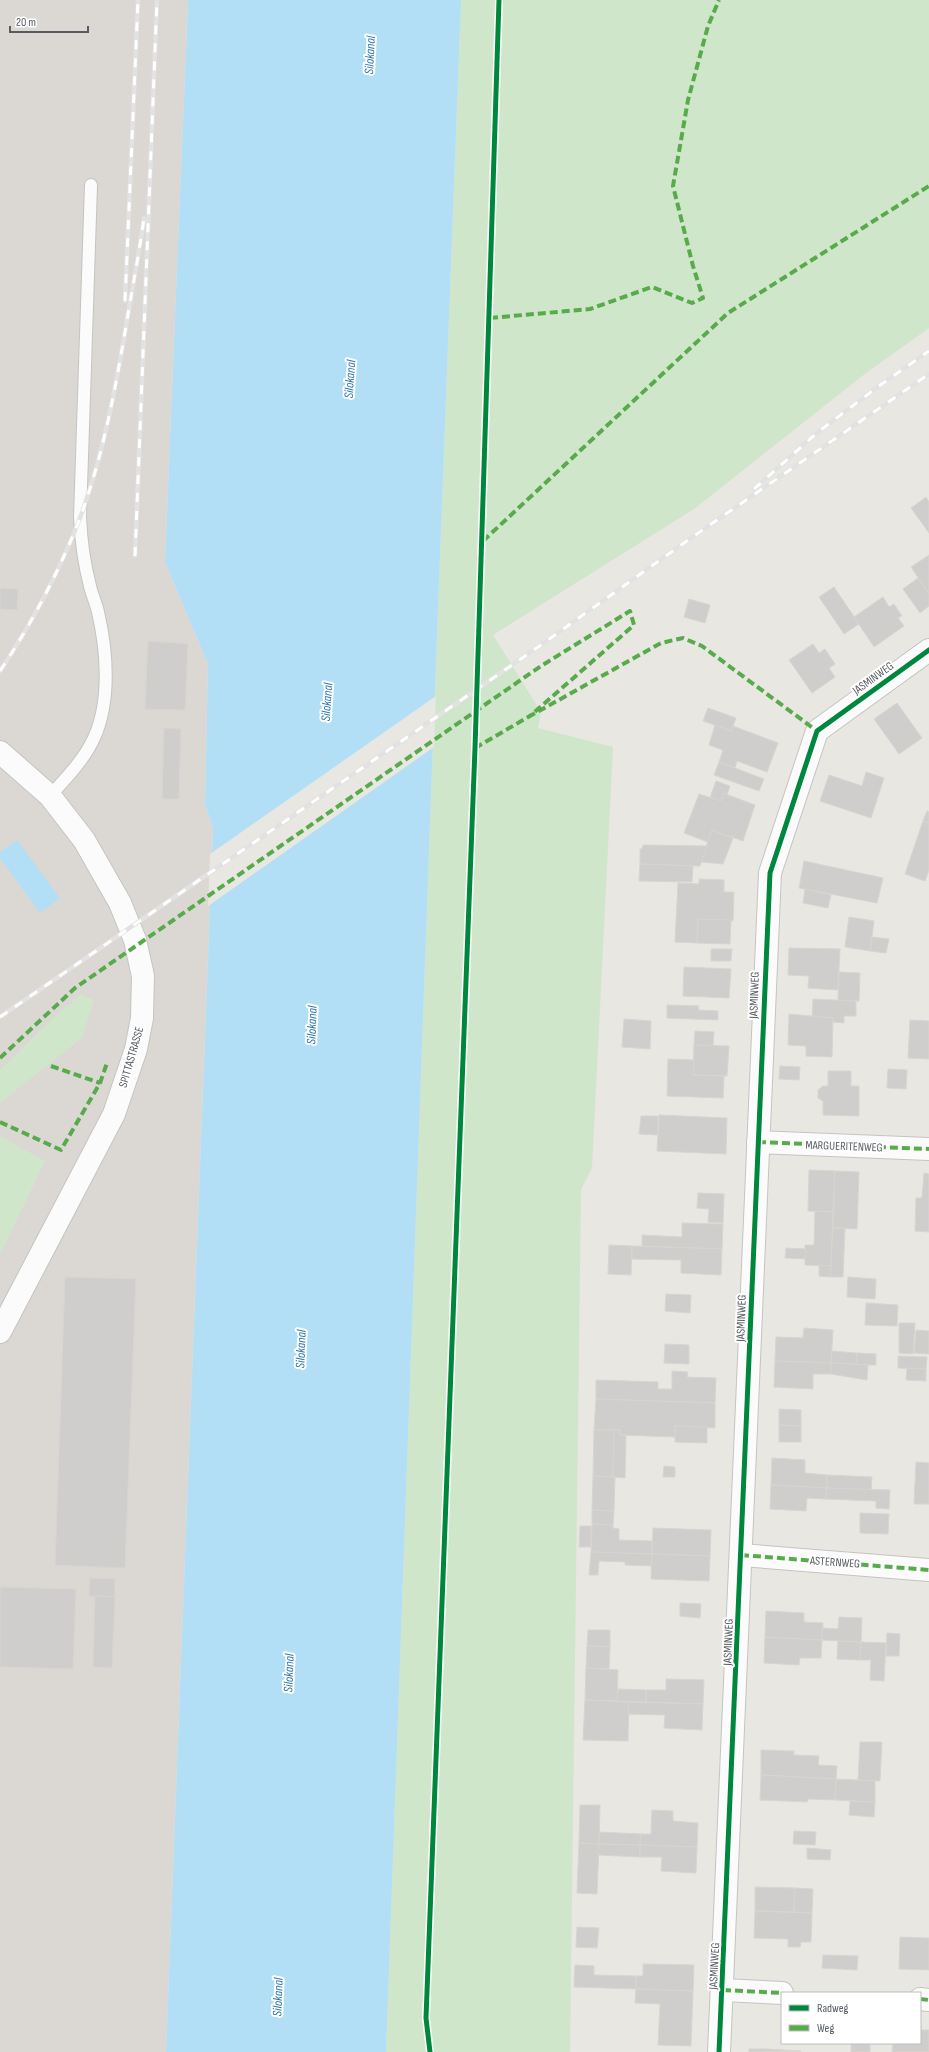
<svg xmlns="http://www.w3.org/2000/svg" width="929" height="2052" font-family="'Sofia Sans Condensed',sans-serif">
<rect width="100%" height="100%" fill="#e8e7e2"/>
<!-- industrial -->
<path fill="#dbd8d4" d="M0 0H188L165 562 208 664 205 804 213 828 166 2052H0Z"/>
<!-- green -->
<g fill="#cfe6cb">
<path d="M461 0H929V328L866 373 694 509 493 635 541 712 538 728 613 747 592 1168 581 1190 570 2052H386L431 794Z"/>
<path d="M80 995 94 1000 82 1038 0 1103V1070L52 1019Z"/>
<path d="M0 1136 45 1161 0 1255Z"/>
</g>
<!-- water -->
<g fill="#b2dff6">
<path d="M188 0H461L431 794 386 2052H166L213 828 205 804 208 664 165 562Z"/>
<path d="M17 840 60 898 40 913 0 858V852Z"/>
</g>
<!-- pier -->
<path fill="#e8e7e2" d="M436 696 434 747 208 906 210 854Z"/>
<!-- building -->
<g fill="#d0cecc" stroke="#d8d5d1">
<path d="M926 497 929 502V533L911 508Z"/>
<path d="M929 555V594L911 567Z"/>
<path d="M918 578 929 594V606L920 613 903 589Z"/>
<path d="M834 587 859 624 844 634 819 597Z"/>
<path d="M0 588 18 589 17 610 0 609Z"/>
<path d="M883 597 889 607 894 604 902 616 898 618 904 626 874 647 854 617Z"/>
<path d="M689 599 710 605 705 623 684 617Z"/>
<path d="M148 641 188 644 185 710 145 709Z"/>
<path d="M813 644 819 653 825 649 835 664 829 668 835 677 812 693 789 660Z"/>
<path d="M897 703 922 738 899 754 874 719Z"/>
<path d="M708 708 736 718 731 731 703 721Z"/>
<path d="M715 725 731 731 733 726 778 743 767 772 737 761 735 768 719 762 723 750 709 745Z"/>
<path d="M164 728 181 729 179 799H162Z"/>
<path d="M719 762 764 779 759 791 714 775Z"/>
<path d="M866 772 884 778 871 818 820 801 829 775 862 786Z"/>
<path d="M716 781 730 786 727 795 723 793 721 801 710 798Z"/>
<path d="M723 793 755 805 743 841 712 830 708 842 684 833 699 794 721 801Z"/>
<path d="M927 811 929 812V823L923 821Z"/>
<path d="M923 821 929 823V870L925 881 905 874Z"/>
<path d="M712 830 733 838 723 864 701 862Z"/>
<path d="M643 845 707 846 700 866 640 864V849H642Z"/>
<path d="M804 861 883 878 877 903 799 888Z"/>
<path d="M640 864 693 866 692 882 639 881Z"/>
<path d="M699 879 724 880V892H734L733 921 698 919 697 943 675 942 678 883 699 884Z"/>
<path d="M805 889 831 895 828 908 803 903Z"/>
<path d="M849 917 874 921 870 951 845 947Z"/>
<path d="M698 919 731 920 730 944 697 943Z"/>
<path d="M872 937 889 939 886 953 870 951Z"/>
<path d="M789 948 840 949 838 990 808 988 809 976 788 975Z"/>
<path d="M711 949H732L731 961H711Z"/>
<path d="M684 967 731 969 729 998 683 996Z"/>
<path d="M839 972 860 973 859 1001 838 1000Z"/>
<path d="M813 999 856 1001V1016H844V1023L833 1022V1018H812Z"/>
<path d="M667 1005 699 1006 698 1010 718 1011V1020L667 1018Z"/>
<path d="M789 1014 833 1018 832 1057 806 1056V1046L788 1045Z"/>
<path d="M624 1019 651 1021 650 1049 622 1047Z"/>
<path d="M910 1020 929 1021V1059L908 1058Z"/>
<path d="M695 1031 714 1032 713 1046 694 1045Z"/>
<path d="M694 1045 729 1046 727 1076 693 1075Z"/>
<path d="M668 1059 694 1060 693 1075 724 1076 723 1098 667 1096Z"/>
<path d="M780 1066 800 1067 799 1080 779 1079Z"/>
<path d="M888 1069 907 1070 906 1089 887 1088Z"/>
<path d="M828 1071H851V1086H859V1116L823 1115V1101L818 1098V1090L823 1086H828Z"/>
<path d="M659 1115 727 1118 726 1154 657 1151Z"/>
<path d="M641 1116H658V1135L639 1134Z"/>
<path d="M809 1170 835 1171 833 1212 808 1211Z"/>
<path d="M835 1171 859 1172 857 1229 833 1228Z"/>
<path d="M924 1173 929 1174V1232L915 1231 916 1198H922Z"/>
<path d="M698 1193 724 1194 723 1223 708 1222 709 1209 697 1208Z"/>
<path d="M815 1211 833 1212 831 1266 805 1265V1245H814Z"/>
<path d="M682 1223 723 1224 722 1249 642 1246V1235L682 1237Z"/>
<path d="M833 1228H845L843 1277H830Z"/>
<path d="M609 1245 632 1246 631 1275 608 1274Z"/>
<path d="M632 1246 722 1249 721 1275 681 1273V1260L632 1259Z"/>
<path d="M786 1248 806 1249 805 1259 785 1258Z"/>
<path d="M819 1265 831 1266 830 1277 819 1276Z"/>
<path d="M65 1277 136 1279 125 1568 55 1565Z"/>
<path d="M848 1277 876 1279 875 1299 847 1297Z"/>
<path d="M666 1294 691 1295 690 1313 665 1311Z"/>
<path d="M866 1303 898 1305 897 1326 865 1325Z"/>
<path d="M899 1323H915L913 1354 899 1353Z"/>
<path d="M804 1328 833 1330 831 1363 775 1361 776 1337 803 1338Z"/>
<path d="M916 1330 929 1331V1354L914 1353Z"/>
<path d="M665 1344 689 1345V1364L664 1363Z"/>
<path d="M832 1351 857 1353 856 1365 831 1363Z"/>
<path d="M857 1353 876 1354V1365H856Z"/>
<path d="M898 1356 927 1357 926 1369 898 1368Z"/>
<path d="M775 1361 831 1363V1374H813V1389L774 1387Z"/>
<path d="M831 1363 868 1365 867 1380 831 1374Z"/>
<path d="M907 1368 926 1369V1381L906 1380Z"/>
<path d="M672 1371 688 1372 687 1377 716 1378 715 1403 596 1399V1380L658 1382V1389H672Z"/>
<path d="M596 1399 715 1403V1428L675 1426V1437L620 1435V1430H594Z"/>
<path d="M779 1409 801 1410V1426L779 1425Z"/>
<path d="M779 1425 801 1426V1442H779Z"/>
<path d="M675 1426 707 1427V1443L675 1442Z"/>
<path d="M594 1430H614L613 1477 593 1476Z"/>
<path d="M614 1430H620V1435H626L625 1478 613 1477Z"/>
<path d="M772 1458 805 1460V1473L827 1475V1488L771 1485Z"/>
<path d="M916 1462 929 1463V1504H914Z"/>
<path d="M664 1466 675 1467V1477H663Z"/>
<path d="M827 1475 872 1477 871 1490 827 1488Z"/>
<path d="M593 1476 615 1477 614 1511 592 1510Z"/>
<path d="M771 1485 827 1488 826 1499 807 1498 806 1511 770 1509Z"/>
<path d="M827 1488 890 1490 889 1509 876 1508V1501L826 1499Z"/>
<path d="M592 1510 614 1511 613 1525 592 1524Z"/>
<path d="M860 1513 889 1514 888 1534 860 1533Z"/>
<path d="M592 1524 613 1525V1528L619 1529V1540L652 1541V1554L591 1552Z"/>
<path d="M580 1526H591V1547H579Z"/>
<path d="M653 1528 711 1530 710 1556 652 1554Z"/>
<path d="M591 1552 652 1554 651 1566 625 1565V1562L599 1561 598 1575H589Z"/>
<path d="M652 1554 710 1556 709 1581 651 1579Z"/>
<path d="M90 1578 115 1579V1597L89 1596Z"/>
<path d="M0 1587 76 1589 73 1669 0 1667Z"/>
<path d="M95 1596 115 1597 112 1668 93 1667Z"/>
<path d="M680 1603 701 1604 700 1618 680 1616Z"/>
<path d="M766 1611 804 1613V1622L823 1623 822 1640 765 1637Z"/>
<path d="M839 1617 862 1618 861 1642 822 1640 823 1628 838 1629Z"/>
<path d="M588 1630H610V1647L587 1646Z"/>
<path d="M887 1633 900 1634 899 1656H886Z"/>
<path d="M765 1637 822 1640 821 1658H800L799 1665 764 1663Z"/>
<path d="M838 1641 861 1642 860 1660 837 1659Z"/>
<path d="M861 1642 886 1643 884 1681 870 1680 871 1660H860Z"/>
<path d="M587 1646 610 1647 609 1669 586 1668Z"/>
<path d="M586 1668 618 1670 617 1701 585 1700Z"/>
<path d="M666 1679 704 1680 703 1704 646 1702V1690H666Z"/>
<path d="M618 1689 646 1690V1702L617 1701Z"/>
<path d="M585 1700 629 1702 628 1741 583 1740Z"/>
<path d="M629 1702 703 1704 702 1730 664 1728 665 1715 628 1714Z"/>
<path d="M860 1742H882L880 1781 858 1780Z"/>
<path d="M761 1750 794 1751V1755L819 1756 818 1765 837 1766 836 1779 761 1775Z"/>
<path d="M761 1775 836 1779 835 1800 808 1799 807 1802 760 1800Z"/>
<path d="M836 1779 875 1781V1802L835 1800Z"/>
<path d="M850 1801 875 1802 874 1817 849 1815Z"/>
<path d="M580 1805H600L599 1844 579 1843Z"/>
<path d="M652 1810 673 1811V1821L698 1823 697 1847 640 1845 641 1834H651Z"/>
<path d="M794 1831 816 1832 815 1845 793 1844Z"/>
<path d="M599 1832 641 1834 640 1845 599 1844Z"/>
<path d="M579 1843 599 1844 597 1894 577 1893Z"/>
<path d="M599 1844 640 1845V1857L598 1855Z"/>
<path d="M640 1845 697 1847 696 1873 661 1871 662 1857H640Z"/>
<path d="M807 1848 831 1850 830 1860 807 1859Z"/>
<path d="M755 1887 795 1888 794 1912 755 1911Z"/>
<path d="M795 1888 813 1889 812 1913 794 1912Z"/>
<path d="M755 1911 812 1913 811 1942H801L800 1947H788V1939L754 1938Z"/>
<path d="M577 1927 599 1928 597 1948 576 1947Z"/>
<path d="M900 1937 929 1938V1970L899 1969Z"/>
<path d="M823 1955 858 1956 857 1970 822 1968Z"/>
<path d="M643 1964 694 1965 693 1991 636 1989V1976H643Z"/>
<path d="M575 1965 594 1966V1975L636 1976V1989L574 1987Z"/>
<path d="M636 1989 693 1991 691 2046 658 2045 660 2004 635 2003Z"/>
<path d="M920 2030H929V2052H892L893 2043H920Z"/>
<rect x="851" y="2043" width="19" height="9"/>
<path d="M749 2049H766L801 2051 749 2052Z"/>
</g>
<g fill="none" stroke-linecap="round" stroke-linejoin="round">
<defs>
<path id="service" d="M50 796C66 778 84 760 94 738 111 700 107 651 98 612 96 603 92 595 90 586 84 563 81 540 80 517L91 185"/>
<g id="minor">
<path d="M758 1142 929 1149"/>
<path d="M741 1555 929 1570"/>
<path d="M723 1990 782 1993"/>
<path d="M920 1999 929 2000"/>
<path d="M719 2052 770 873 817 731 929 650"/>
</g>
<path id="tertiary" d="M0 752 50 796 84 840 120 903 135 940 143 976 142 1018 136 1049 114 1114 0 1332"/>
</defs>
<!-- service casing -->
<use href="#service" stroke="#c4c4c3" stroke-width="14"/>
<!-- minor casing -->
<use href="#minor" stroke="#c4c4c3" stroke-width="24"/>
<!-- tertiary casing -->
<use href="#tertiary" stroke="#c4c4c3" stroke-width="24"/>
<!-- service -->
<use href="#service" stroke="#fcfbfb" stroke-width="12"/>
<!-- minor -->
<use href="#minor" stroke="#fcfbfb" stroke-width="22"/>
<!-- tertiary -->
<use href="#tertiary" stroke="#fcfbfb" stroke-width="22"/>
<defs>
<g id="rail">
<path d="M125 301 138 0"/>
<path d="M754 489 818 432 879 386 929 351"/>
<path d="M135 556 157 0"/>
<path d="M0 671C32 623 59 572 80 518 103 456 115 391 126 326 132 290 139 254 144 218"/>
<path d="M0 1017 531 652 691 538 929 374"/>
</g>
</defs>
<!-- rail casing -->
<use href="#rail" stroke="#e1e2e1" stroke-width="4.5"/>
<!-- rail -->
<use href="#rail" stroke="#fff" stroke-width="3" stroke-dasharray="9" stroke-linecap="butt"/>
<!-- quiet -->
<g stroke="#58ab4b" stroke-width="4" stroke-dasharray="8 4" stroke-linecap="butt">
<path d="M490 318 590 309 652 287 692 303 703 298 693 266 673 186 688 100 708 26 719 0"/>
<path d="M483 541 728 313 929 186"/>
<path d="M475 748 530 716"/>
<path d="M0 1058 75 988 541 666 630 611 634 625 530 716 661 643 683 638 702 646 817 731"/>
<path d="M51 1066 100 1083"/>
<path d="M0 1122 61 1150 100 1083 107 1063"/>
<path d="M758 1142 929 1149"/>
<path d="M741 1555 929 1570"/>
<path d="M723 1990 782 1993"/>
<path d="M920 1999 929 2000"/>
</g>
<defs>
<g id="cycleway">
<path d="M430 2052 426 2018 475 748 499 0"/>
<path d="M719 2052 770 873 817 731 929 650"/>
</g>
</defs>
<!-- cycleway casing -->
<use href="#cycleway" stroke="#fff" stroke-width="8"/>
<!-- cycleway -->
<use href="#cycleway" stroke="#00873e" stroke-width="5"/>
</g>
<g text-anchor="middle" stroke-width="4" stroke-linejoin="round" paint-order="stroke">
<!-- street labels -->
<g font-size="12" fill="#575c61" stroke="#fff">
<text transform="translate(873 678) rotate(-36)" y="4">JASMINWEG</text>
<text transform="translate(754 995) rotate(-88)" y="4">JASMINWEG</text>
<text transform="translate(131 1057) rotate(-74)" y="4">SPITTASTRASSE</text>
<text transform="translate(844 1146) rotate(2)" y="4">MARGUERITENWEG</text>
<text transform="translate(741 1318) rotate(-88)" y="4">JASMINWEG</text>
<text transform="translate(835 1562) rotate(4)" y="4">ASTERNWEG</text>
<text transform="translate(728 1642) rotate(-88)" y="4">JASMINWEG</text>
<text transform="translate(714 1966) rotate(-87)" y="4">JASMINWEG</text>
</g>
<!-- water labels -->
<g font-size="13" font-style="italic" fill="#3078ae" stroke="#fff">
<text transform="translate(369 55) rotate(-87)" y="5">Silokanal</text>
<text transform="translate(349 379) rotate(-86)" y="5">Silokanal</text>
<text transform="translate(326 702) rotate(-86)" y="5">Silokanal</text>
<text transform="translate(311 1025) rotate(-88)" y="5">Silokanal</text>
<text transform="translate(300 1349) rotate(-88)" y="5">Silokanal</text>
<text transform="translate(288 1673) rotate(-88)" y="5">Silokanal</text>
<text transform="translate(277 1997) rotate(-88)" y="5">Silokanal</text>
</g>
</g>
<!-- legend -->
<rect x="781" y="1992" width="140" height="52" fill="#ffffff" stroke="#bcbec0"/>
<rect x="789" y="2005" width="20" height="6" fill="#00873e" stroke="#bcbec0"/>
<text x="817" y="2012" font-size="12" fill="#575c61">Radweg</text>
<rect x="789" y="2025" width="20" height="6" fill="#58ab4b" stroke="#bcbec0"/>
<text x="817" y="2032" font-size="12" fill="#575c61">Weg</text>
<!-- scale -->
<path d="M10 26v6h78v-6" fill="none" stroke="#575c61" stroke-width="2"/>
<text x="16" y="26" font-size="12" fill="#575c61" stroke="#ffffff" stroke-width="3" paint-order="stroke">20 m</text>
</svg>
